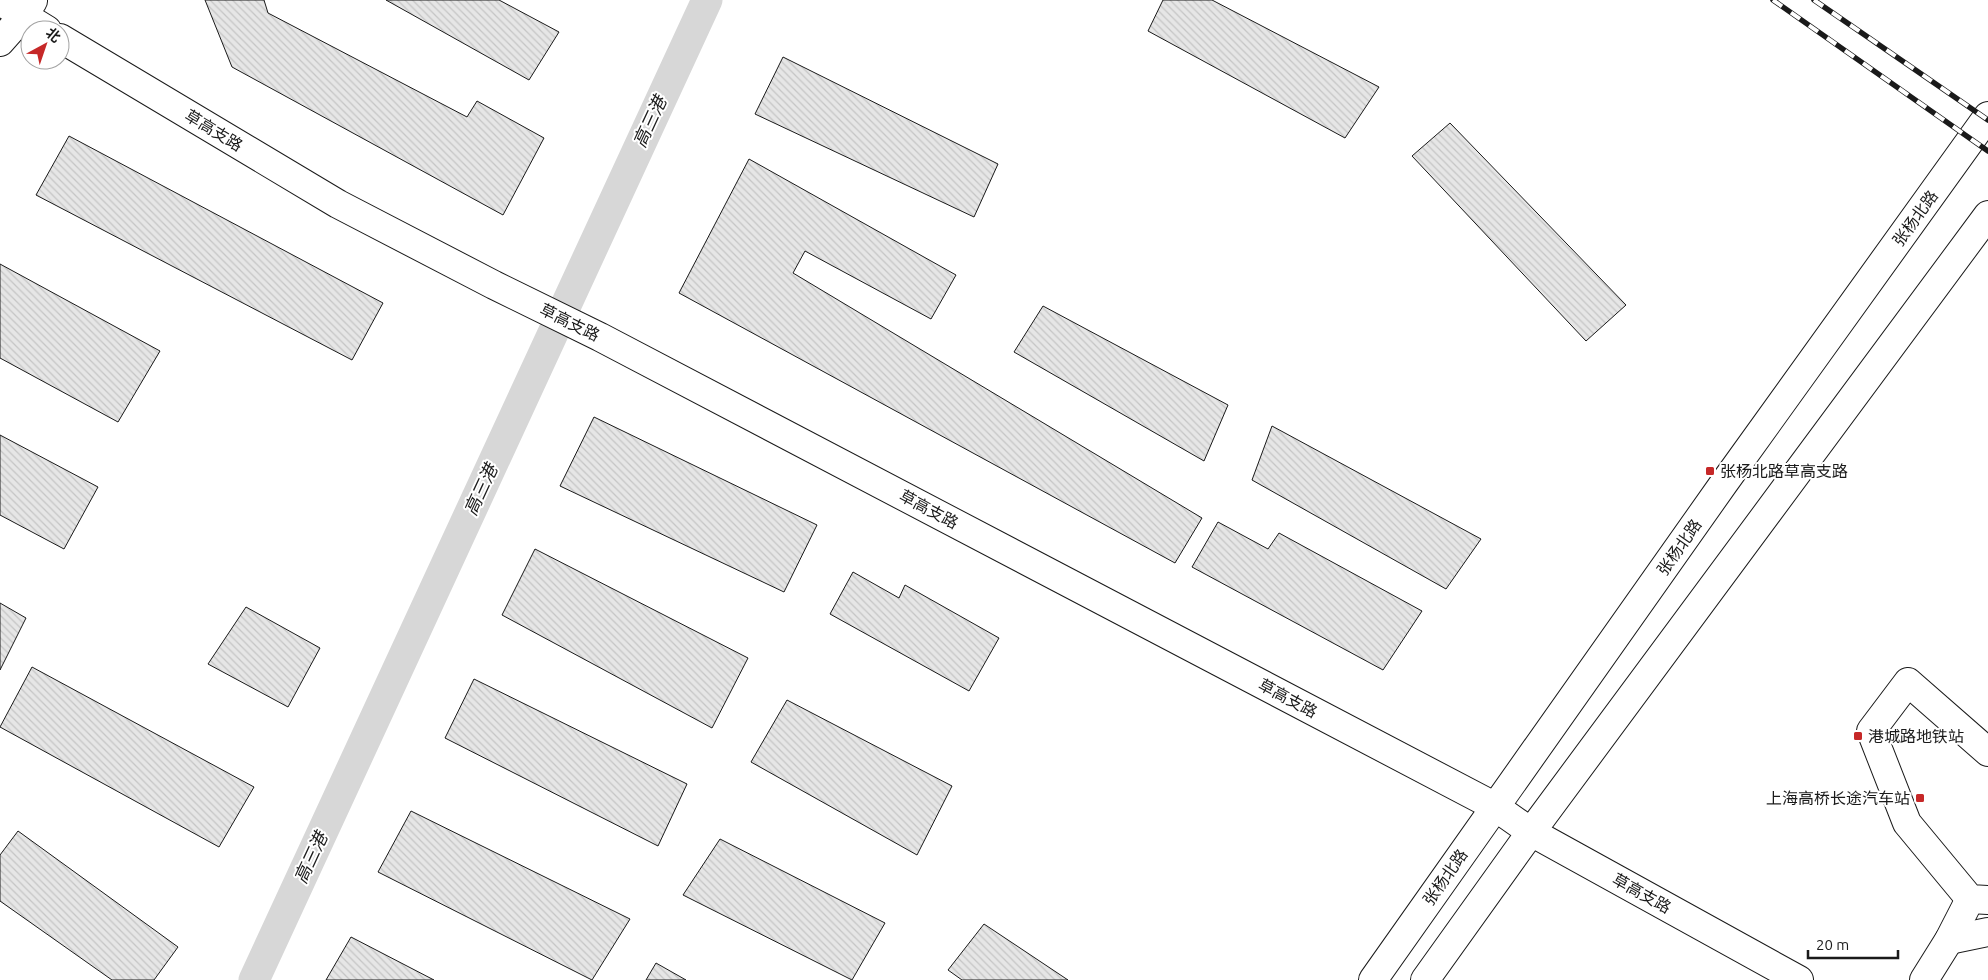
<svg xmlns="http://www.w3.org/2000/svg" width="1988" height="980" font-family="Ubuntu,'Noto Sans SC',sans-serif">
<defs>
<pattern id="building-back-hatch" width="6" height="6" patternUnits="userSpaceOnUse" patternTransform="scale(1.25)"><rect width="6" height="6" fill="#e6e6e6"/><path d="M-1 5l2 2M0 0l6 6M5-1l2 2" fill="none" stroke="#c5c5c5"/></pattern>
</defs>
<rect width="100%" height="100%" fill="#fff"/>
<g fill="none" stroke-linecap="round" stroke-linejoin="round">
<!-- canal -->
<path stroke="#d7d7d7" stroke-width="31" d="M254 980 707 0"/>
</g>
<!-- building -->
<g fill="url(#building-back-hatch)" stroke="#1a1a1a">
<path d="M205 0H264L268 13 467 117 477 101 544 138 503 215 232 67Z"/>
<path d="M386 0H499L559 32 529 80Z"/>
<path d="M1163 0H1212L1379 87 1345 138 1148 31Z"/>
<path d="M783 57 998 164 974 217 755 114Z"/>
<path d="M1450 123 1626 305 1586 341 1412 156Z"/>
<path d="M69 136 383 303 352 360 36 195Z"/>
<path d="M749 159 956 275 931 319 805 251 793 273 1202 518 1175 563 679 293Z"/>
<path d="M0 264 160 351 118 422 0 358Z"/>
<path d="M1043 306 1228 405 1204 461 1014 352Z"/>
<path d="M594 417 817 525 784 592 560 486Z"/>
<path d="M1272 426 1481 539 1446 589 1252 480Z"/>
<path d="M0 435 98 487 64 549 0 515Z"/>
<path d="M1218 522 1268 549 1279 533 1422 611 1383 670 1192 567Z"/>
<path d="M535 549 748 658 712 728 502 615Z"/>
<path d="M853 572 899 598 905 585 999 638 969 691 830 614Z"/>
<path d="M0 603 26 618 0 670Z"/>
<path d="M246 607 320 648 288 707 208 664Z"/>
<path d="M32 667 254 787 219 847 0 727Z"/>
<path d="M474 679 687 784 658 846 445 738Z"/>
<path d="M787 700 952 786 917 855 751 762Z"/>
<path d="M411 811 630 919 592 980 378 872Z"/>
<path d="M18 831 178 947 154 980H112L0 901V855Z"/>
<path d="M720 839 885 923 852 980 683 895Z"/>
<path d="M984 924 1068 980H962L948 970Z"/>
<path d="M351 937 434 980H326Z"/>
<path d="M656 963 686 980H646Z"/>
</g>
<g fill="none" stroke-linecap="round" stroke-linejoin="round">
<defs>
<g id="minor">
<path d="M0 1 47 30"/>
<path d="M60 38 338 204 494 285 600 337 1494 806 1531 832 1799 980"/>
<path d="M0 42 23 16 33 1"/>
<path d="M1988 752 1908 682 1871 731 1907 823 1970 899 1988 900"/>
<path d="M1949 940 1988 932"/>
<path d="M1924 980 1949 940 1970 899"/>
</g>
<g id="major">
<path d="M1373 980 1724 483 1988 116"/>
<path d="M1425 980 1531 832 1988 215"/>
</g>
</defs>
<!-- minor casing -->
<use href="#minor" stroke="#1a1a1a" stroke-width="30"/>
<!-- major casing -->
<use href="#major" stroke="#1a1a1a" stroke-width="30"/>
<!-- minor -->
<use href="#minor" stroke="#fff" stroke-width="28"/>
<!-- major -->
<use href="#major" stroke="#fff" stroke-width="28"/>
<defs>
<g id="rail">
<path d="M1773 0 1988 151"/>
<path d="M1814 0 1988 120"/>
</g>
</defs>
<!-- rail casing -->
<use href="#rail" stroke="#1a1a1a" stroke-width="5.5"/>
<!-- rail -->
<use href="#rail" stroke="#fff" stroke-width="4" stroke-dasharray="11" stroke-linecap="butt"/>
</g>
<!-- markers -->
<g fill="#c62828" stroke="#fff" stroke-width="2">
<rect x="1705" y="466" width="10" height="10" rx="2.5"/>
<rect x="1853" y="731" width="10" height="10" rx="2.5"/>
<rect x="1915" y="793" width="10" height="10" rx="2.5"/>
</g>
<g text-anchor="middle" stroke-width="4" stroke-linejoin="round" paint-order="stroke">
<!-- street labels -->
<g font-size="16" fill="#1a1a1a" stroke="#fff">
<text transform="translate(214 130) rotate(31)" y="6">草高支路</text>
<text transform="translate(1915 218) rotate(-54)" y="6">张杨北路</text>
<text transform="translate(570 322) rotate(26)" y="6">草高支路</text>
<text transform="translate(929 509) rotate(28)" y="6">草高支路</text>
<text transform="translate(1679 547) rotate(-55)" y="6">张杨北路</text>
<text transform="translate(1288 698) rotate(28)" y="6">草高支路</text>
<text transform="translate(1445 877) rotate(-55)" y="6">张杨北路</text>
<text transform="translate(1642 893) rotate(29)" y="6">草高支路</text>
</g>
<!-- poi labels -->
<g font-size="16" fill="#1a1a1a" stroke="#fff" text-anchor="start">
<text x="1720" y="477">张杨北路草高支路</text>
<text x="1868" y="742">港城路地铁站</text>
<text x="1910" y="804" text-anchor="end">上海高桥长途汽车站</text>
</g>
<!-- water labels -->
<g font-size="18" font-style="italic" fill="#1a1a1a" stroke="#fff">
<text transform="translate(650 122) rotate(-65)" y="6">高三港</text>
<text transform="translate(481 490) rotate(-65)" y="6">高三港</text>
<text transform="translate(311 858) rotate(-65)" y="6">高三港</text>
</g>
</g>
<!-- north arrow -->
<g transform="translate(45 45) rotate(40)"><circle r="24" fill="#ffffff" stroke="#a3a3a3"/>
<path d="M0-4L9 19L0 12L-9 19Z" fill="#c62828"/>
<text y="-8" font-size="14" font-weight="bold" text-anchor="middle" fill="#1a1a1a">北</text>
</g>
<!-- scale -->
<path d="M1808 950v8h90v-8" fill="none" stroke="#1a1a1a" stroke-width="2.5"/>
<text x="1816" y="950" font-size="15" fill="#1a1a1a" stroke="#ffffff" stroke-width="4" paint-order="stroke">20 m</text>
</svg>
